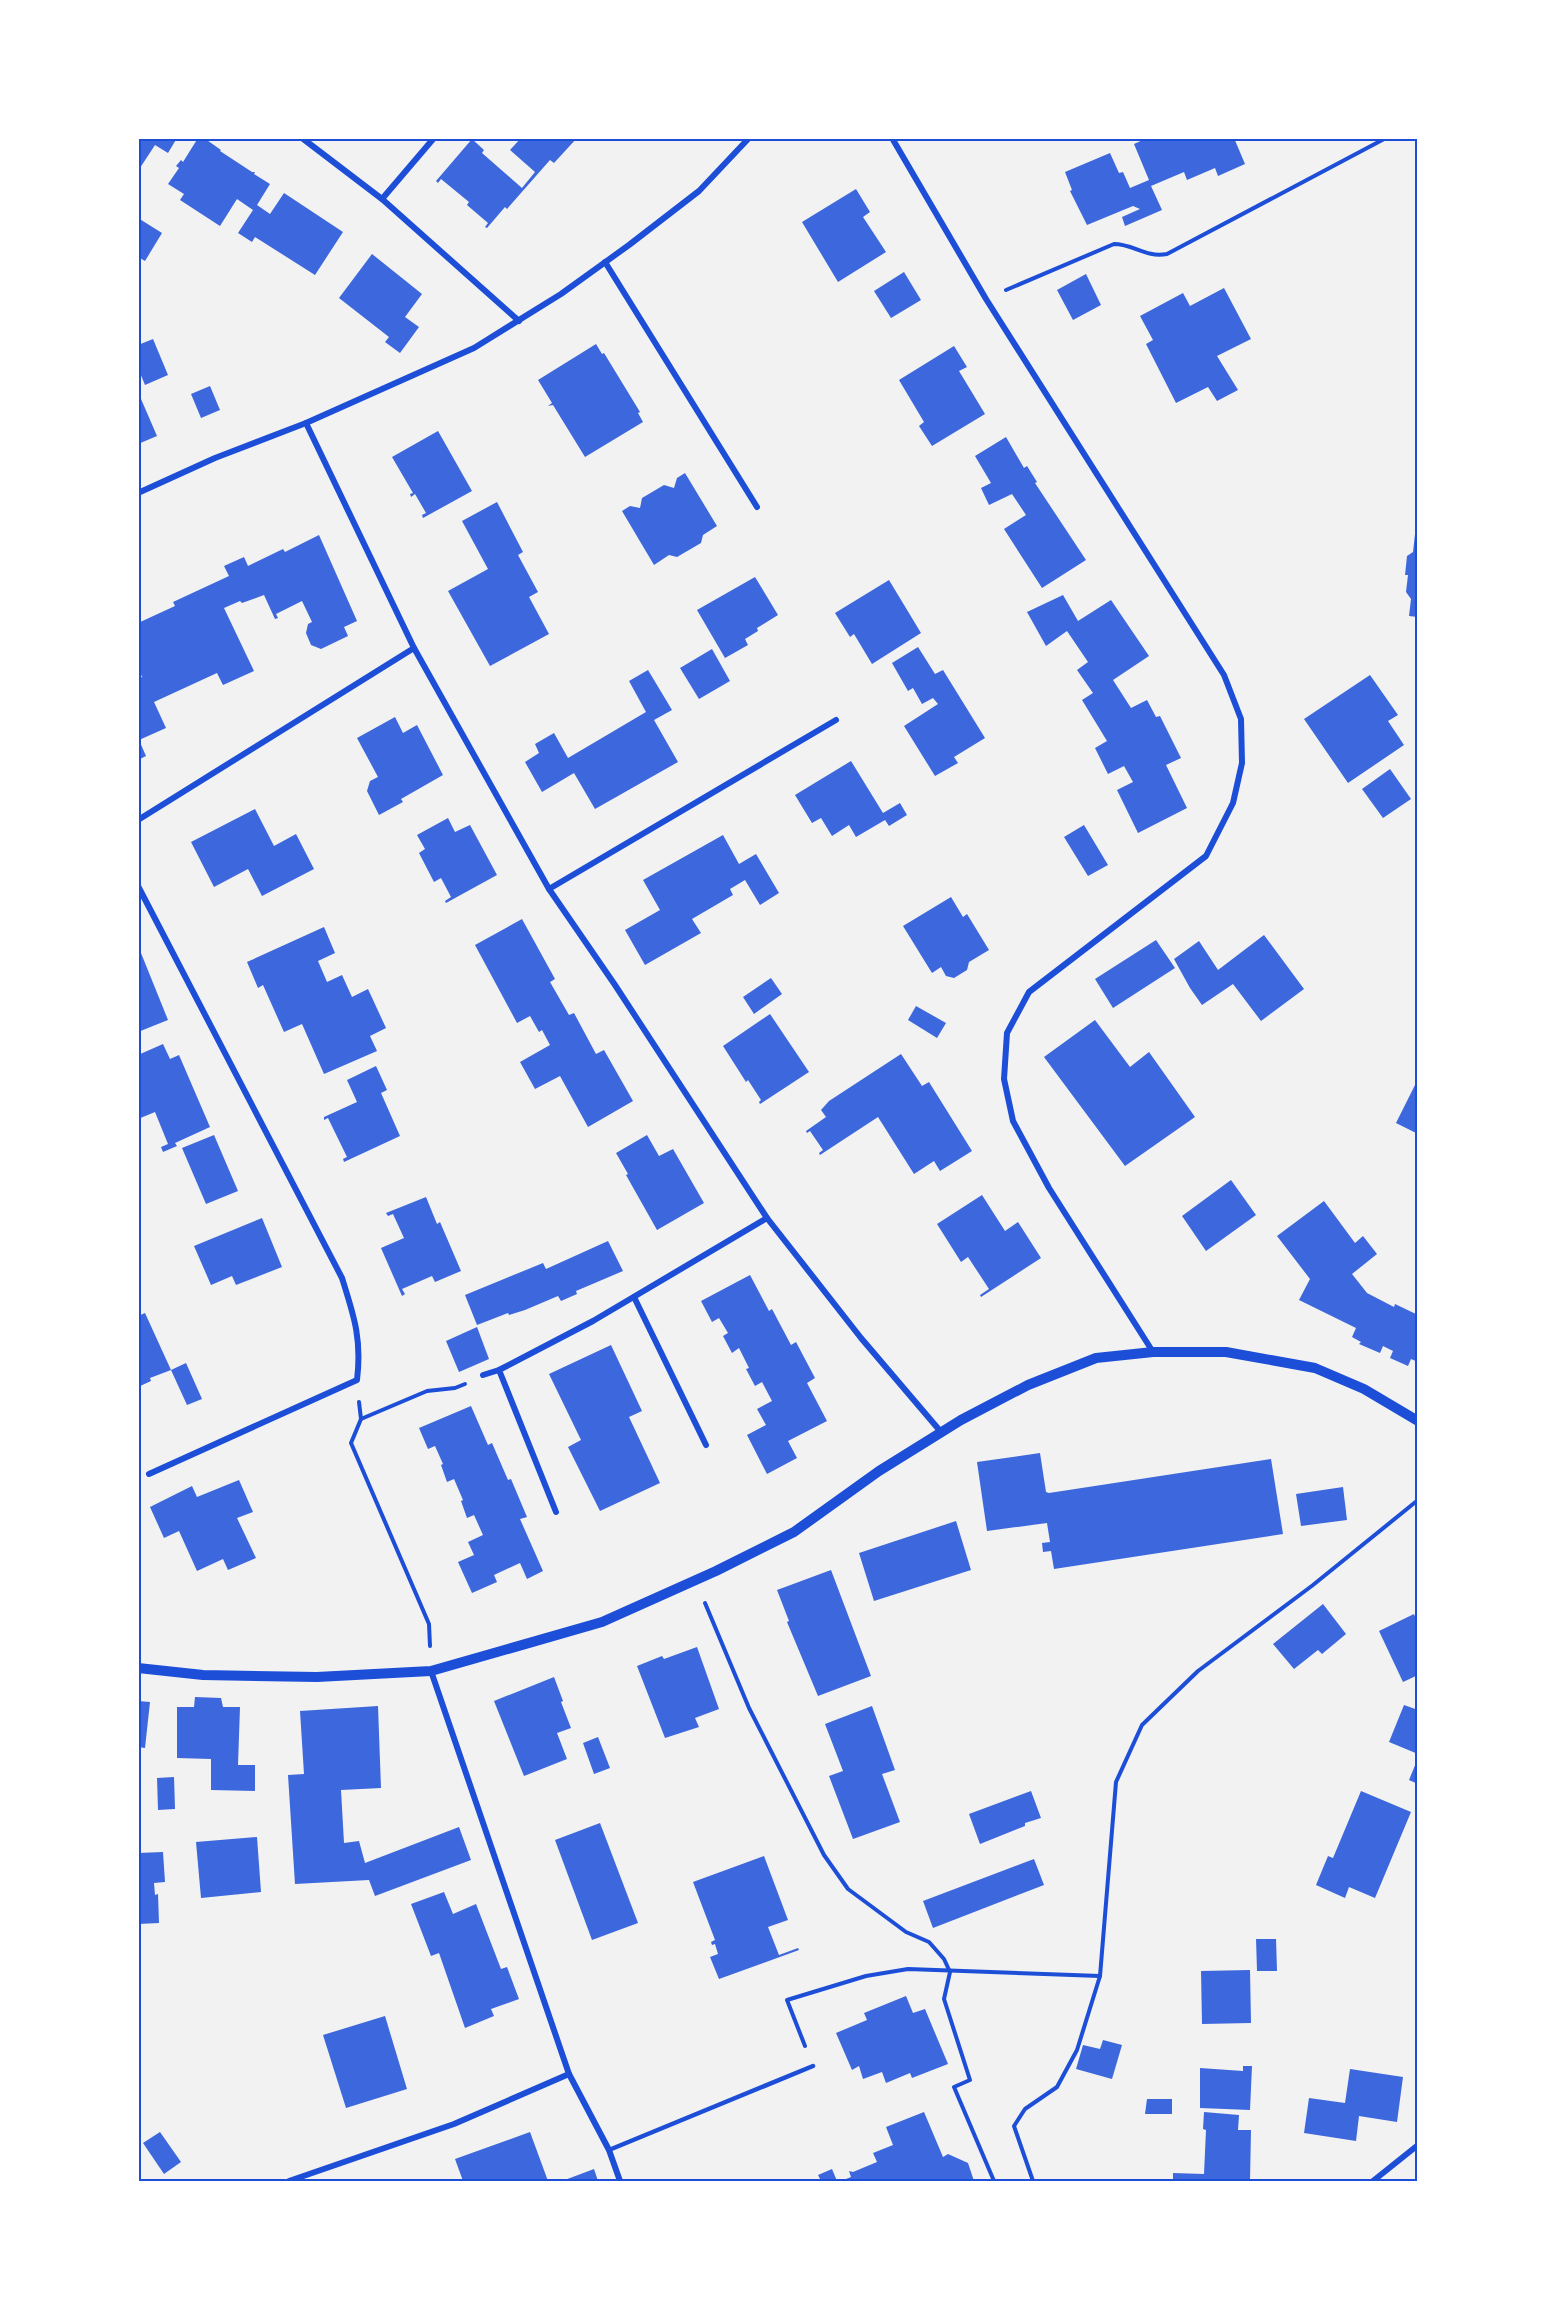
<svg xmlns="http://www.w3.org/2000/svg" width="1556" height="2319" font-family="Rubik,sans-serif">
<rect width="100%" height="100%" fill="#f2f2f2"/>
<!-- building -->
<g fill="#3d67dc">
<path d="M138 138H177L168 153 155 145 138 171Z"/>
<path d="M198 138H204L221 150 220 151 252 172H255L254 174 270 184 257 205 270 214 284 193 343 232 315 275 255 237 252 242 238 233 253 210 237 199 220 226 180 200 184 194 168 184 179 168 176 166 181 160 183 162Z"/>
<path d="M521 138H577L554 163 550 160 507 209 505 207 487 228 485 227 488 223 467 205 469 202 441 179 438 183 436 181 472 139 484 150 482 153 522 188 535 172 510 150Z"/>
<path d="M1147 138H1234L1245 164 1218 176 1215 168 1187 180 1184 172 1151 186 1162 210 1125 226 1122 217 1140 209 1133 206 1087 225 1070 191 1072 190 1065 172 1110 153 1119 173 1123 172 1130 188 1149 180 1134 144Z"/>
<path d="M856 189 870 212 863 217 886 252 838 282 802 222Z"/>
<path d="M138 218 162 233 145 261 138 257Z"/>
<path d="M372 254 422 294 405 317 419 327 400 353 385 342 389 337 339 298Z"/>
<path d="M904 272 921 300 891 318 874 291Z"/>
<path d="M1086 274 1101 305 1073 320 1057 290Z"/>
<path d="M1224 288 1251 339 1217 356 1238 390 1217 401 1208 387 1176 403 1146 344 1153 340 1140 316 1183 293 1190 306Z"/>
<path d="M153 339 168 375 145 385 138 368V345Z"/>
<path d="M596 344 602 354 604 353 640 412 638 413 643 422 585 457 553 405 548 406 552 403 538 380Z"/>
<path d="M954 346 967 367 959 371 985 414 932 446 919 426 924 422 899 380Z"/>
<path d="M210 386 220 410 201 418 191 394Z"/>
<path d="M138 392 157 436 138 444Z"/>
<path d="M438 431 472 491 423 518 422 515 426 513 415 494 411 497 410 494 413 493 392 457Z"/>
<path d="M1006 437 1024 468 1027 466 1037 482 1035 483 1086 560 1042 588 1004 529 1026 515 1012 494 989 505 981 488 991 483 975 456Z"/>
<path d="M685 473 717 526 703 535 701 543 677 557 669 555 654 565 622 511 630 506 640 508 642 498 664 485 674 488 677 478Z"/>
<path d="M497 502 523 552 518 555 538 592 529 597 549 634 490 666 448 591 488 569 462 521Z"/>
<path d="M1415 534H1418V617L1409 616 1411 599 1406 592 1408 575H1405L1407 556 1413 552Z"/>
<path d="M319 535 357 621 344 627 348 636 321 649 311 645 306 633 308 624 312 622 302 601 276 614 278 618 275 619 264 595 242 603 240 601 224 608 254 671 223 685 217 673 154 702 166 728 139 740 146 756 138 760V679L142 677 138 668V623L175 606 173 602 229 576 224 566 244 557 248 566 283 549 285 552Z"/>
<path d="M755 577 778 615 757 628 758 631 745 639 748 645 725 658 697 610Z"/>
<path d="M889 580 921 633 872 664 854 634 850 637 835 613Z"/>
<path d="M1063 595 1078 621 1111 600 1149 656 1113 680 1131 708 1147 700 1156 717 1160 716 1181 758 1166 765 1187 808 1138 833 1117 790 1133 782 1124 766 1108 774 1095 748 1107 741 1082 700 1093 693 1077 670 1088 662 1067 631 1046 646 1027 612Z"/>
<path d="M918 647 935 674 943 670 985 738 954 757 958 763 935 776 904 726 938 704 933 698 922 704 913 688 908 691 892 663Z"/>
<path d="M712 649 730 681 699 699 680 668Z"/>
<path d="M648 670 672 710 654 720 678 762 595 809 574 773 542 792 525 762 539 753 535 744 554 733 568 758 646 712 629 681Z"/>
<path d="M1370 675 1398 715 1388 721 1404 745 1348 783 1304 719Z"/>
<path d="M395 717 403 733 417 725 443 775 401 799 403 802 379 815 367 791 370 781 378 777 357 738Z"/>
<path d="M851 761 883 813 900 803 907 815 889 826 885 820 856 837 849 825 832 836 821 818 812 823 795 795Z"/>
<path d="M1390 769 1411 799 1383 818 1362 789Z"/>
<path d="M255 809 274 846 296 834 314 869 262 896 248 869 214 887 191 842Z"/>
<path d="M448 818 455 832 470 825 497 875 446 903 445 901 451 897 441 878 434 882 419 853 425 849 417 835Z"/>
<path d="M1084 825 1108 865 1088 876 1064 837Z"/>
<path d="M723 835 739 864 756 854 779 893 760 905 745 880 730 889 733 895 692 919 701 933 645 965 625 930 660 910 643 880Z"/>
<path d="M951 897 963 917 967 914 989 950 969 962 967 970 954 978 946 976 941 967 932 973 903 926Z"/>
<path d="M522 919 555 979 550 982 569 1015 574 1013 596 1054 604 1050 633 1101 588 1127 560 1076 535 1089 520 1062 550 1045 542 1030 539 1032 530 1016 517 1023 475 945Z"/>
<path d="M324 927 335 953 318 961 327 982 342 975 352 997 368 989 386 1028 370 1036 377 1051 324 1074 302 1024 284 1032 263 985 258 988 247 962Z"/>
<path d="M1264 935 1304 989 1261 1021 1233 984 1202 1005 1190 988 1174 959 1199 941 1218 970Z"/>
<path d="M1156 940 1175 968 1113 1008 1095 979Z"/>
<path d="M141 953 168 1020 138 1032V954Z"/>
<path d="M771 978 782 994 754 1014 743 997Z"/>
<path d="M916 1006 946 1023 937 1038 908 1020Z"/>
<path d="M770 1014 809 1072 760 1104 759 1102 761 1100 748 1080 746 1082 723 1046Z"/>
<path d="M1095 1020 1130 1067 1149 1052 1195 1117 1125 1166 1044 1057Z"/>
<path d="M163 1044 170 1059 179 1055 210 1127 175 1143 177 1146 163 1152 161 1147 168 1144 155 1112 138 1119V1081L141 1080 138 1073V1055Z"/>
<path d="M901 1054 922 1086 929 1082 972 1151 940 1171 934 1161 914 1174 878 1117 820 1155 819 1153 823 1150 810 1131 807 1133 806 1131 826 1117 821 1110 829 1101Z"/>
<path d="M376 1066 387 1090 381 1093 400 1136 344 1162 343 1159 347 1157 328 1118 324 1120V1117L357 1102 347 1080Z"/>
<path d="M1418 1079V1134L1396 1123Z"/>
<path d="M214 1135 238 1191 206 1204 182 1148Z"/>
<path d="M647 1135 659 1156 673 1149 704 1203 657 1230 626 1175 628 1174 616 1153Z"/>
<path d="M1231 1180 1256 1215 1206 1251 1182 1216Z"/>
<path d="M982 1195 1005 1231 1018 1222 1041 1258 981 1297 980 1295 989 1289 968 1257 961 1262 937 1224Z"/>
<path d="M426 1197 437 1224 440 1222 461 1271 435 1282 432 1276 402 1289 405 1294 402 1296 381 1248 404 1238 393 1214 388 1216 386 1213Z"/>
<path d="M1324 1201 1355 1243 1363 1236 1377 1254 1352 1274 1367 1293 1394 1307 1395 1304 1418 1315V1362L1411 1359 1408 1366 1390 1358 1393 1351 1383 1346 1380 1353 1359 1344 1361 1342 1352 1337 1356 1328 1299 1300 1310 1279 1277 1236Z"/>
<path d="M262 1218 282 1267 236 1285 232 1276 211 1285 194 1246Z"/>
<path d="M608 1241 623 1271 576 1291 577 1294 561 1301 558 1296 525 1310 509 1315 508 1313 477 1325 465 1295 543 1263 546 1269Z"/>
<path d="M750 1275 769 1311 772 1309 791 1345 796 1342 815 1378 807 1383 827 1421 788 1441 797 1458 767 1474 747 1435 766 1425 757 1409 772 1401 762 1382 755 1386 746 1369 749 1368 739 1348 732 1353 723 1336 728 1333 719 1318 712 1322 701 1301Z"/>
<path d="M145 1313 171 1370 186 1363 202 1399 187 1405 171 1370 150 1378 151 1381 138 1387V1316Z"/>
<path d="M477 1327 489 1359 459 1372 446 1341Z"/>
<path d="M611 1345 642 1411 629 1417 660 1483 600 1511 568 1447 581 1440 549 1374Z"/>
<path d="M471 1406 488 1445 492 1443 508 1480 511 1479 527 1517 520 1519 543 1571 527 1579 520 1563 494 1575 497 1582 472 1593 458 1562 474 1555 468 1542 483 1535 474 1515 467 1518 461 1501 463 1500 454 1479 447 1482 441 1465 443 1464 435 1446 428 1449 419 1428Z"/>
<path d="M1040 1453 1046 1492 1049 1493 1271 1459 1283 1534 1054 1569 1051 1551 1043 1552 1042 1543 1050 1542 1047 1523 987 1531 977 1462Z"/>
<path d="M239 1480 253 1512 237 1518 256 1558 228 1570 223 1559 197 1571 179 1531 164 1538 150 1507 192 1486 197 1497Z"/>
<path d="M1343 1487 1347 1520 1301 1526 1296 1494Z"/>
<path d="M956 1521 971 1570 874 1601 859 1553Z"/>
<path d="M831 1570 871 1676 818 1696 787 1622 789 1621 777 1590Z"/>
<path d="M1323 1604 1346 1634 1322 1654 1318 1650 1294 1669 1273 1644Z"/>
<path d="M1414 1614 1418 1624V1675L1403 1682 1379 1631Z"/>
<path d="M697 1647 719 1709 695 1718 699 1727 665 1738 637 1666 662 1656 664 1659Z"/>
<path d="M554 1677 563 1701 561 1702 571 1728 557 1733 567 1759 524 1776 494 1701Z"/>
<path d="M195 1697 221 1698 223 1707H240L238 1765H255V1791L211 1790V1759L177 1758V1707H194Z"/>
<path d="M138 1701 150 1702 145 1748 138 1747Z"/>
<path d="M1404 1705 1418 1710V1754L1389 1742Z"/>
<path d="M378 1706 381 1788 341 1790 344 1843 359 1841 365 1863 459 1827 471 1860 375 1896 369 1880 295 1884 288 1775 304 1774 300 1711Z"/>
<path d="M872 1706 895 1770 882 1774 900 1822 853 1839 829 1776 843 1771 825 1724Z"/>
<path d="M598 1737 610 1768 594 1774 583 1743Z"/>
<path d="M1418 1758V1784L1409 1780Z"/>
<path d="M174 1777 175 1809 158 1810 157 1778Z"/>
<path d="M1031 1791 1041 1818 1025 1823V1826L980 1844 969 1814Z"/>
<path d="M1361 1791 1411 1812 1375 1898 1349 1887 1345 1898 1316 1885 1328 1856 1333 1858Z"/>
<path d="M600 1823 638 1923 592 1940 555 1840Z"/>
<path d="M257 1837 261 1892 201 1898 196 1842Z"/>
<path d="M163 1852 165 1882 154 1883 155 1895 158 1894 159 1923 138 1924V1853Z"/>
<path d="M764 1856 788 1920 768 1927 779 1955 798 1948 799 1950 719 1979 710 1957 718 1954 715 1944 712 1945 711 1942 715 1940 693 1882Z"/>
<path d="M1034 1859 1044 1885 933 1928 923 1901Z"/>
<path d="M444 1892 453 1914 476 1904 501 1969 507 1967 519 1999 491 2009 494 2016 465 2028 439 1953 431 1956 411 1904Z"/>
<path d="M1256 1939H1276L1277 1971H1257Z"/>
<path d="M1250 1970 1251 2023 1202 2024 1201 1971Z"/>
<path d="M906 1996 913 2013 925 2009 948 2064 912 2078 910 2073 886 2083 882 2072 863 2079 859 2066 852 2070 836 2033 867 2020 864 2013Z"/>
<path d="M385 2016 407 2089 346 2108 323 2035Z"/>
<path d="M1103 2040 1122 2045 1112 2079 1076 2069 1083 2045 1100 2049Z"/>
<path d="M1243 2066H1252L1250 2110 1200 2108V2068L1243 2071Z"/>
<path d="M1350 2069 1403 2077 1397 2122 1359 2116 1356 2141 1304 2133 1309 2098 1345 2103Z"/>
<path d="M1147 2099H1172V2114H1145Z"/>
<path d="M924 2112 943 2157 948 2154 968 2163 974 2181H841L851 2177 849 2171 853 2172 877 2162 873 2153 893 2145 886 2127Z"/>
<path d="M1204 2112 1239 2115 1238 2130H1251L1250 2181H1173V2173L1204 2174 1206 2130 1203 2129Z"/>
<path d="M160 2132 181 2162 164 2174 143 2143Z"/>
<path d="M530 2132 548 2181H463L455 2159Z"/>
<path d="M594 2169 598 2181H562Z"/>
<path d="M832 2169 837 2181H821L818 2175Z"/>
</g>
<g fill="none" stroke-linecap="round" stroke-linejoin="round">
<!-- path -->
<g stroke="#1d4ed8" stroke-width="4">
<path d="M1006 290 1114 244C1134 244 1145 258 1167 254L1386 138"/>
<path d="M359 1402 361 1419 351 1443 429 1624 430 1646"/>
<path d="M361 1419 427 1391 455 1388 465 1384"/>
<path d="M705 1603 749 1708 824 1855 848 1889 906 1932 929 1942 944 1959 950 1972 944 1999 970 2080 954 2087 994 2181"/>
<path d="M805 2046 787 2000 866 1976 908 1969 1100 1976"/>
<path d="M1033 2181 1014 2126 1025 2109 1057 2087 1077 2050 1100 1976 1116 1782 1142 1725 1198 1671 1313 1585 1418 1500"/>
</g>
<!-- service -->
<path stroke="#1d4ed8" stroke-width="4.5" d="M609 2150 813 2066"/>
<!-- minor -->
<g stroke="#1d4ed8" stroke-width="6">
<path d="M302 138 382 199 519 321"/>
<path d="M892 138 986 299 1224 675 1241 719 1242 763 1233 803 1206 856 1029 992 1007 1033 1004 1079 1013 1121 1049 1188 1153 1352"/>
<path d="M382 199 434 138"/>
<path d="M605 262 757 507"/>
<path d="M306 423 414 648 549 889 615 985 767 1218 861 1338 941 1432"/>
<path d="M138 493 215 458 306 423 474 348 561 294 629 245 699 191 749 138"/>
<path d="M138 820 414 648"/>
<path d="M138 886 342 1278C354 1316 362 1339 357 1380L149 1474"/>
<path d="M549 889 836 720"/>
<path d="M634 1297 706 1445"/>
<path d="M499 1370 556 1512"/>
<path d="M483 1375 499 1370 593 1321 767 1218"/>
<path d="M431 1671 569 2074 609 2150 620 2181"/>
<path d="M289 2181 454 2124 569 2074"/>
<path d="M1373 2181 1418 2145"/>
</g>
<!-- tertiary -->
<path stroke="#1d4ed8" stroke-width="10" d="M138 1668 203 1675 317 1677 431 1671 602 1622 716 1571 794 1532 879 1471 961 1420 1028 1385 1096 1358 1153 1352H1226L1315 1368 1364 1389 1418 1421"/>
</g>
<!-- border -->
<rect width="1556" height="2319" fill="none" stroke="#ffffff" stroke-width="279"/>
<rect x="140" y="140" width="1276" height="2040" fill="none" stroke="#1d4ed8" stroke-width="2"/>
</svg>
